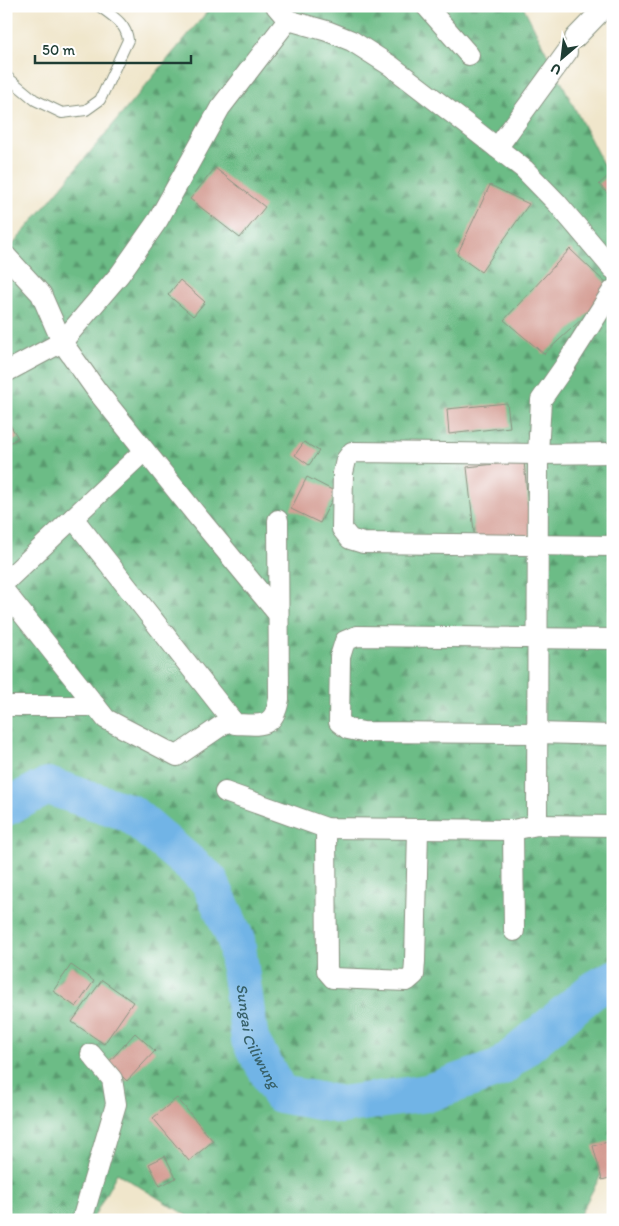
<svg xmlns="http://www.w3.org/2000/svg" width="619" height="1226" font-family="Itim,sans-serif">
<defs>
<pattern id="forest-firs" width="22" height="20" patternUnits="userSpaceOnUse" patternTransform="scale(1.25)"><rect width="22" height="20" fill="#6cbc86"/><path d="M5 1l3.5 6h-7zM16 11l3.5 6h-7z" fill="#589a6e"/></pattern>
</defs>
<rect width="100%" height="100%" fill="#fff"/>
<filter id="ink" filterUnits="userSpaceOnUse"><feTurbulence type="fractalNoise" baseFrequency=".02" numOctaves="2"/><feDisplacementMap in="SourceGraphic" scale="10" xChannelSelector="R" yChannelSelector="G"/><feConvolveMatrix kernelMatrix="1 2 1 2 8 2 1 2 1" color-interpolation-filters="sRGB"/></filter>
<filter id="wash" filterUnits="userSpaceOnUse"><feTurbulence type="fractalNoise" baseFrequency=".0096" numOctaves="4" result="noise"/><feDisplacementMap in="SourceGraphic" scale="20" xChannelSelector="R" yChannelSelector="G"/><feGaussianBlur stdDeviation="1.12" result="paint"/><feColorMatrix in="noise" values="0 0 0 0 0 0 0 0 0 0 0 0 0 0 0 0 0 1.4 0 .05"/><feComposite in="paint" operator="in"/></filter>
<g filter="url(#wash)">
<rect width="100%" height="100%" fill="#f0e6cb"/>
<!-- forest -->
<path fill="url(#forest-firs)" stroke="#467c5d" d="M212 6H523L613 184V1152L577 1220H194L117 1173 92 1220H6V253Z"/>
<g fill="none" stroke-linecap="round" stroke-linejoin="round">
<!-- river -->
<path stroke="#71b4e6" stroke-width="38" id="s1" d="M6 807 48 786 130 813 209 880 236 940 250 1040 280 1094 341 1105 428 1093 500 1068 592 991 613 979"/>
</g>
<g id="blocks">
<!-- building -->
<g fill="#d49c93">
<path d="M215 168 265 207 240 238 190 199Z"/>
<path d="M613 172V200L599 184Z"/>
<path d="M490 185 529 204 481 272 457 255Z"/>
<path d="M570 249 613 290 544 354 504 320Z"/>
<path d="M180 280 205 302 193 316 168 295Z"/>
<path d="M507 403 510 427 449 434 447 409Z"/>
<path d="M6 418 18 438 6 445Z"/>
<path d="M304 442 319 451 309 465 295 455Z"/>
<path d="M524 461 531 536 475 541 467 467Z"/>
<path d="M307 477 336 492 320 523 291 509Z"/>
<path d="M71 965 94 981 76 1007 53 991Z"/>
<path d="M102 980 133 1002 104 1044 72 1022Z"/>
<path d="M135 1033 155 1051 127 1081 108 1063Z"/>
<path d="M177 1098 213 1141 189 1161 153 1118Z"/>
<path d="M611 1141 613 1148V1177L602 1180 593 1146Z"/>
<path d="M165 1156 176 1178 160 1186 149 1164Z"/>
</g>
</g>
</g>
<g filter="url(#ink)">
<use href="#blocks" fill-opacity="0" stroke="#889280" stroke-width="1"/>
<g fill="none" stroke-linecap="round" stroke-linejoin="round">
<defs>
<path id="lane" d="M6 76 35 100 62 113 86 110 100 100 128 40C126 23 112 16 99 6"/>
<g id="street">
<path d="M276 6 288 20 327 31 352 41 391 66 473 129 524 169 557 203 613 269"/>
<path d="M426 6 469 55"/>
<path d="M575 38 606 6"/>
<path d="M497 148 567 52"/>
<path d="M6 256 41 294 62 342 97 391 198 517 278 614"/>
<path d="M6 372 62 342 120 274 158 220 220 108 288 20"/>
<path d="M613 453 538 454 352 452 346 460 343 473 342 529 350 539 363 543 613 546"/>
<path d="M73 518 235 724C261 725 274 729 279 699L278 520"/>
<path d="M6 581 144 451"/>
<path d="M6 593 106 719 177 756 231 719"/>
<path d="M613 639 357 636 345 641 340 657 339 722 348 729 363 732 537 733 613 735"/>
<path d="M6 706H96"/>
<path d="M225 792 326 828 513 830 537 825 613 826"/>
<path d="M537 825 538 454 541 400 564 367 613 290"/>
<path d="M326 828 327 971 333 978 407 981 414 975 415 961 418 829"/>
<path d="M513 830 514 931"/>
<path d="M82 1220 116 1104 112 1079 91 1054"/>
</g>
</defs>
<!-- lane casing -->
<use href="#lane" stroke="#889280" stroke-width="12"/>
<!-- street casing -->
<use href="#street" stroke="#889280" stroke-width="22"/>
<!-- lane -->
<use href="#lane" stroke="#fff" stroke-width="10"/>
<!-- street -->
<use href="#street" stroke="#fff" stroke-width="20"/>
</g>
</g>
<g text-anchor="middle" stroke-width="5" stroke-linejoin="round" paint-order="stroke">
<!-- water labels -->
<g font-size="16" font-style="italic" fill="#386169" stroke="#fff">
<text dy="6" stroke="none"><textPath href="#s1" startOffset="402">Sungai Ciliwung</textPath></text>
</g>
</g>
<!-- margin -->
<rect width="619" height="1226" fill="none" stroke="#fff" stroke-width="25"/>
<!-- north arrow -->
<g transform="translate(562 58) rotate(208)" stroke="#ffffff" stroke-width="4" paint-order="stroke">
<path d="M0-4L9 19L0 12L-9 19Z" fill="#1f3d34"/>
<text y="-8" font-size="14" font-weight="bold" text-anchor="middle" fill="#1f3d34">U</text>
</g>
<!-- scale -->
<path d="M35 55v8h156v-8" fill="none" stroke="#1f3d34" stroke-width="2.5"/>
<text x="42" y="55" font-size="15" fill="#1f3d34" stroke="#ffffff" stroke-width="4" paint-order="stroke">50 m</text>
</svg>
